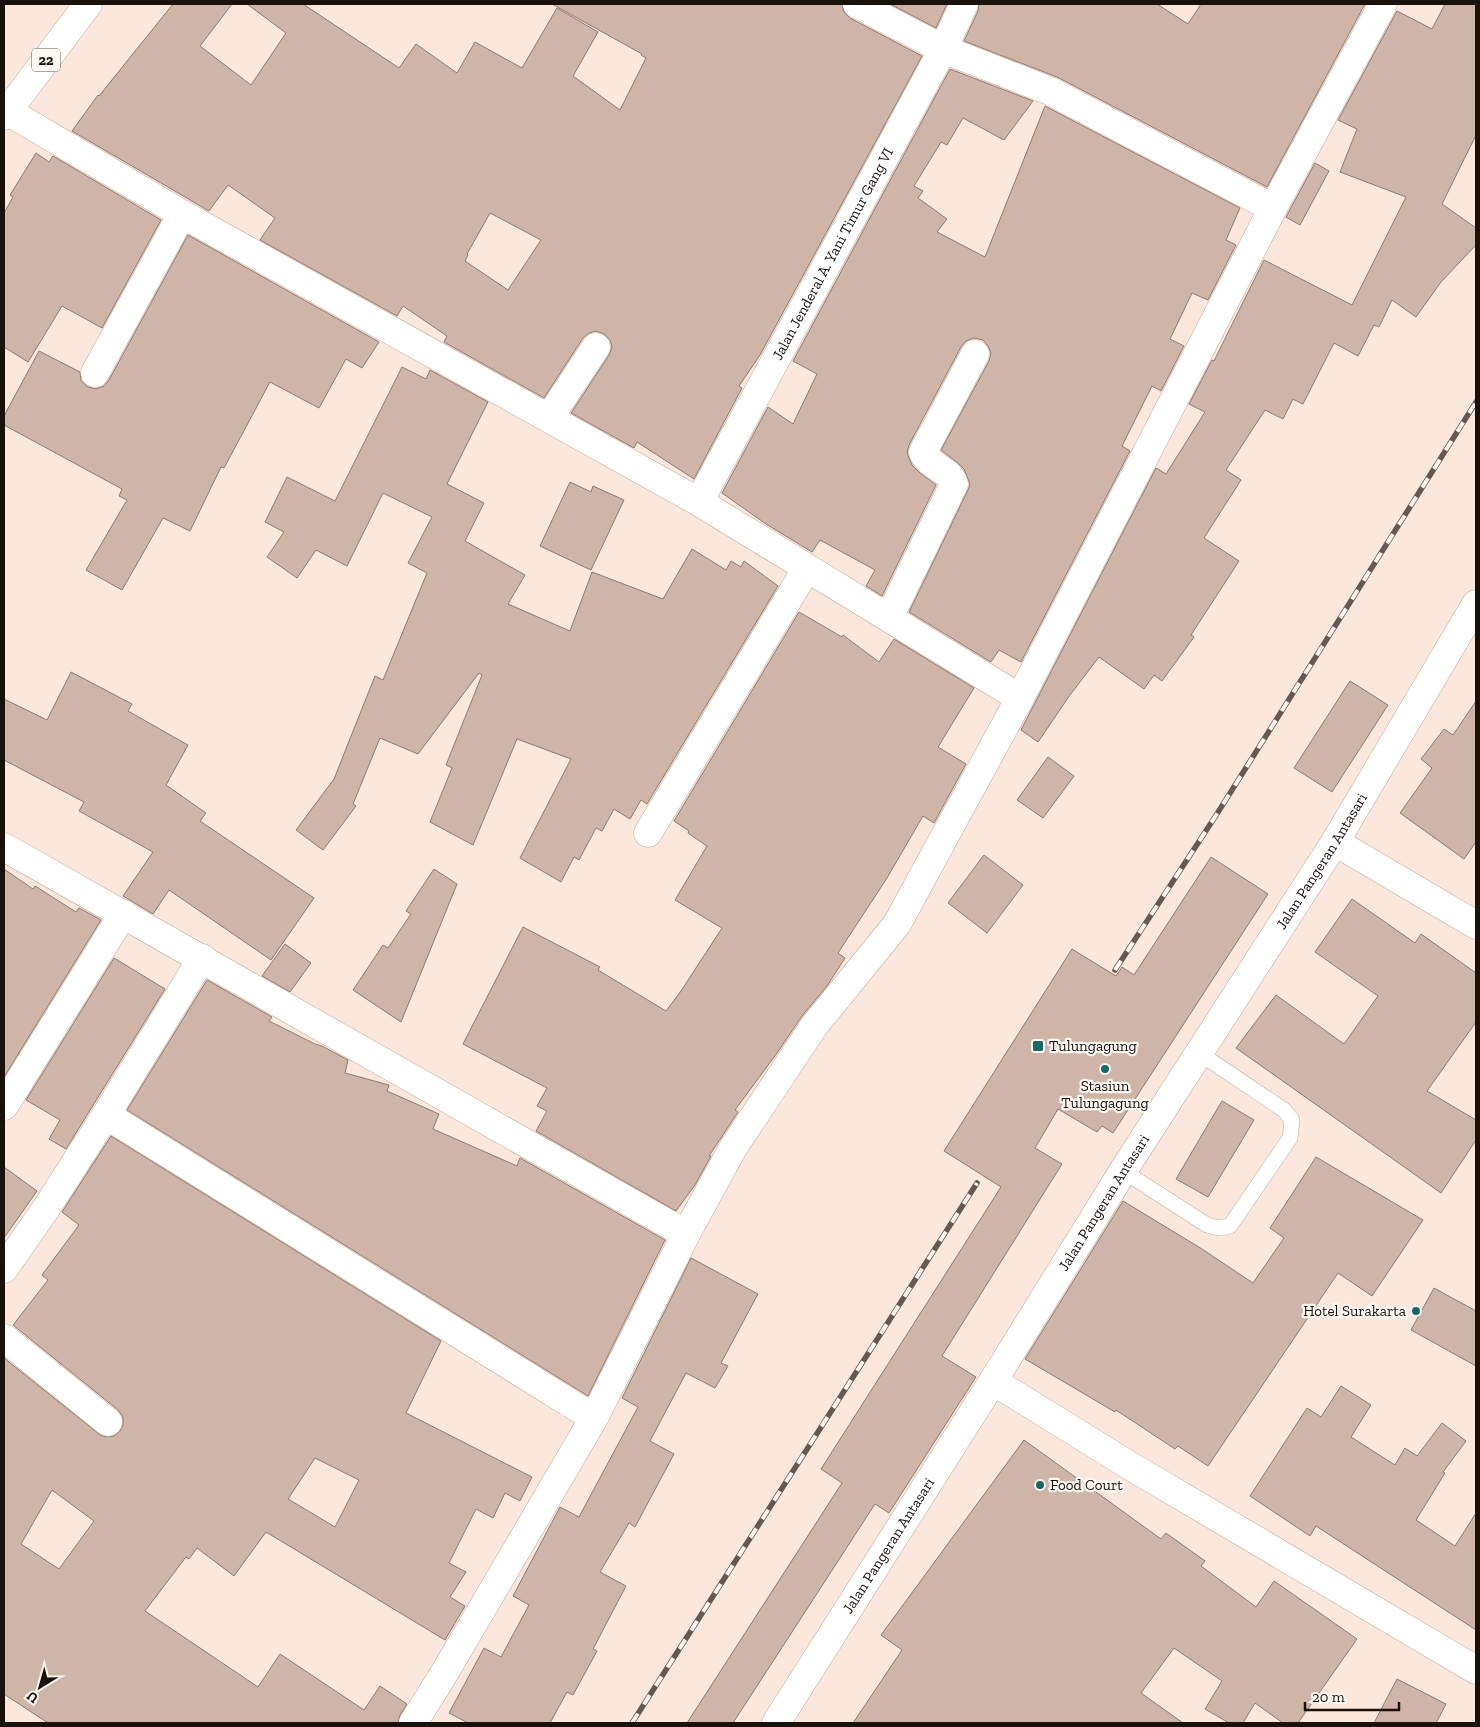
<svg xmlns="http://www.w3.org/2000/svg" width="1480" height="1727" font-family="'Zilla Slab',serif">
<rect width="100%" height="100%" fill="#fbe7db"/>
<!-- building -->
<g fill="#ceb5a7" stroke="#90796c" fill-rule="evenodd">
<path d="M173 4H232L200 46 251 85 286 33 247 4H303L399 68 416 44 457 73 475 42 522 68 557 8 598 32 573 76 620 110 646 58 641 55 642 54 552 4H842L844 12 850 18 922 56 760 355 739 386 742 388 694 479 637 442 634 448 571 413 609 355 612 347 610 340 604 334 596 331 589 333 583 338 544 398 444 342 447 336 403 306 397 316 260 240 275 218 228 185 209 211 72 131 98 95 99 96ZM490 213 541 240 508 290 465 261 468 255 467 254Z"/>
<path d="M890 4H947L936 28Z"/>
<path d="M979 4H1157L1188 24 1201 4H1365L1267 187 1057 77 964 41 978 11Z"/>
<path d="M1445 4H1476V135L1442 204 1476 228V245L1441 282 1416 317 1392 300 1379 327 1374 325 1358 356 1334 343 1303 404 1293 399 1283 419 1265 410 1226 470 1241 480 1204 538 1239 561 1191 635 1194 637 1162 681 1154 675 1144 689 1099 657 1070 695 1038 742 1021 730 1156 468 1166 474 1205 412 1189 404 1212 360 1214 361 1264 260 1352 305 1406 197 1340 172 1357 129 1338 120 1397 11 1432 29Z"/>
<path d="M950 69 1033 101 1004 140 963 118 947 145 941 142 914 186 923 191 918 198 947 219 937 232 985 257 1045 106 1240 208 1226 240 1236 245 1208 300 1192 293 1170 339 1184 346 1161 391 1152 386 1122 446 1130 451 1021 662 999 650 991 662 909 612 968 490 970 484 964 469 958 463 941 450 989 361 991 353 988 346 983 340 974 338 966 341 961 347 909 445 907 453 912 465 920 473 936 485 882 596 866 586 875 570 820 540 812 552 766 524 722 493 768 407 793 424 817 374 793 361Z"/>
<path d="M36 153 49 162 53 156 161 220 102 328 62 306 28 362 4 347V213L13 197 10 195Z"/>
<path d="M1315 163 1329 171 1300 225 1286 217Z"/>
<path d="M188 235 379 342 362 368 346 359 319 408 270 382 224 468 221 467 190 531 163 518 122 590 86 570 127 500 119 496 122 489 4 425V416L39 351 80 372 81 381 88 387 96 389 104 386 109 380Z"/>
<path d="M402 367 426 379 430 370 488 402 447 484 484 503 465 541 525 575 508 604 570 631 592 572 663 599 692 549 726 570 731 561 741 567 744 561 778 586 647 804 641 800 630 819 614 809 602 831 596 828 579 860 574 857 561 882 520 858 571 759 517 739 473 845 430 822 452 768 446 765 482 675 479 673 418 754 380 738 353 804 356 806 323 850 296 830 334 779 375 676 383 680 427 573 408 563 432 517 383 493 347 566 316 550 297 578 267 557 284 532 265 522 287 477 335 501Z"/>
<path d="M570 482 591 492 593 486 624 500 591 570 540 546Z"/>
<path d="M799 612 842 637 843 635 879 662 894 639 974 688 938 747 966 764 934 823 923 816 887 878 838 953 845 958 827 986 802 1016 777 1053 735 1110 738 1112 709 1156H711L695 1185 676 1211 536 1131 547 1111 537 1106 547 1088 463 1044 523 927 600 967 598 970 666 1011 681 991 722 928 675 900 707 846 688 833 689 831 674 821Z"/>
<path d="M71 672 132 704 128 711 188 745 166 785 206 813 200 821 314 898 271 960 169 890 153 914 123 896 153 852 79 811 84 802 4 760V699L47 720Z"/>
<path d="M1350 681 1388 705 1332 792 1294 768Z"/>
<path d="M1476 701V842L1464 859 1400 813 1432 768 1421 759 1444 729 1453 735Z"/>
<path d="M1048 757 1074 776 1043 818 1017 800Z"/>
<path d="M984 855 1023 885 987 933 948 903Z"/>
<path d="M1211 857 1268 894 1113 1133 1102 1126 1097 1132 1058 1109 1035 1148 1062 1164 942 1356 976 1377 889 1513 875 1504 733 1723H687L842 1483 821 1469 1001 1187 944 1151 1072 949 1116 976 1122 967 1134 975Z"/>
<path d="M4 869 33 889 35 886 76 912 79 908 101 920 4 1077Z"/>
<path d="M434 869 457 884 401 1022 353 990 383 945 388 948 411 914 406 911Z"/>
<path d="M1352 899 1415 943 1421 934 1476 973V1022L1427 1091 1476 1120V1140L1441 1193 1236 1048 1276 995 1344 1044 1378 996 1315 952Z"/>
<path d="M285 944 311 963 290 992 262 976Z"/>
<path d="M114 958 165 989 66 1149 49 1139 60 1120 26 1100Z"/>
<path d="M207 980 272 1017 269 1021 315 1044 322 1046 348 1060 345 1073 389 1085 387 1091 439 1114 433 1129 517 1166 520 1158 665 1240 588 1396 127 1110Z"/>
<path d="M1222 1101 1254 1120 1208 1197 1176 1179Z"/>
<path d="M111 1136 441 1341 406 1413 532 1477 520 1501 505 1493 493 1518 476 1509 449 1563 466 1572 450 1597 465 1606 445 1640 266 1532 234 1576 197 1548 189 1559 186 1557 145 1611 258 1687 280 1654 364 1710 380 1686 407 1704 400 1715 398 1723H48L4 1694V1358L99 1434 106 1437 114 1436 120 1431 123 1425V1417L118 1410 13 1325 48 1280 42 1275 79 1225 62 1212ZM315 1458 359 1480 335 1527 288 1499ZM52 1490 94 1521 59 1569 21 1544Z"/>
<path d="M1316 1157 1423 1220 1372 1296 1338 1273 1208 1466 1178 1446 1175 1449 1116 1410 1115 1412 1025 1359 1123 1201 1202 1249 1253 1283 1284 1238 1270 1228Z"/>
<path d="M4 1167 37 1191 4 1238Z"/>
<path d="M691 1258 758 1294 721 1363 728 1366 715 1388 686 1373 650 1441 674 1454 635 1527 629 1523 600 1572 626 1586 593 1649 597 1651 573 1695 567 1692 550 1723H468L449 1713 484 1648 501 1657 529 1605 513 1596 560 1507 579 1517 638 1407 622 1398Z"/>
<path d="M1434 1288 1476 1311V1366L1411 1330Z"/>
<path d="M1341 1386 1371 1405 1351 1437 1395 1465 1405 1448 1417 1456 1442 1423 1466 1441 1443 1472 1445 1473 1416 1520 1455 1546 1476 1513V1630L1316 1526 1310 1536 1250 1496 1307 1408 1321 1417Z"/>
<path d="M1024 1440 1161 1539 1166 1533 1205 1561 1201 1566 1256 1607 1274 1581 1357 1639 1298 1723H1283L1255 1703 1243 1723H1229L1205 1709 1222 1681 1174 1648 1141 1693 1183 1723H853L902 1650 881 1635Z"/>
<path d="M1397 1679 1446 1704 1436 1723H1374Z"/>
</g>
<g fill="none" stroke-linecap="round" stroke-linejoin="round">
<defs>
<path id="service" d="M1123 1171 1207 1225 1219 1228 1230 1226 1290 1138 1292 1120 1284 1110 1199 1053"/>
<g id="minor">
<path d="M857 4 943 49 1050 91 1273 208"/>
<path d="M4 109 182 214 699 502 1020 698"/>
<path d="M95 373 182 214"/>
<path d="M549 418 596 347"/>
<path id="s1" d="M699 502 943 49 964 4"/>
<path d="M889 618 954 484C950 469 929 467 923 452L975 354"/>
<path d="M648 833 807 568"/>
<path d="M1335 842 1476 925"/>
<path d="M4 847 686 1234"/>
<path d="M4 1106 123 914"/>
<path d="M106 1115 594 1418"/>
<path d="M4 1269 47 1207 106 1115 202 958"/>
<path d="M4 1338 108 1422"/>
<path d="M993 1381 1127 1464 1476 1670"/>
<path d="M413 1723 442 1677 594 1418 686 1234 733 1148 814 1026 897 924 916 889 1020 698 1273 208 1383 4"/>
</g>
<g id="secondary">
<path id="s2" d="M776 1723 993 1381 1123 1171 1335 842 1476 604"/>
</g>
<path id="trunk" d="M4 116 88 4"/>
</defs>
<!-- service casing -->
<use href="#service" stroke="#c1a99b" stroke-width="16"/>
<!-- minor casing -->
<use href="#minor" stroke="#c1a99b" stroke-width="29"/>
<!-- secondary casing -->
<use href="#secondary" stroke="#c1a99b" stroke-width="29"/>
<!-- trunk casing -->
<use href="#trunk" stroke="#c1a99b" stroke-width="29"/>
<!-- service -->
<use href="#service" stroke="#fff" stroke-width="15"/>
<!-- minor -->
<use href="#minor" stroke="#fff" stroke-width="28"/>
<!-- secondary -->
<use href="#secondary" stroke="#fff" stroke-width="28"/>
<!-- trunk -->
<use href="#trunk" stroke="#fff" stroke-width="28"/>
<defs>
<g id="rail">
<path d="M1115 970 1215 817 1476 402"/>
<path d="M632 1723 977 1183"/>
</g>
</defs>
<!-- rail casing -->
<use href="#rail" stroke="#655951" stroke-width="5.5"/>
<!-- rail -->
<use href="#rail" stroke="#fdf7f4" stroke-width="4" stroke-dasharray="11" stroke-linecap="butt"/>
</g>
<!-- markers -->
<g fill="#1a6768" stroke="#fdf7f4" stroke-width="2">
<rect x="1032" y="1040" width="12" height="12" rx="2.5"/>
<circle cx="1105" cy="1069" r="5"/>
<circle cx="1416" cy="1311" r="5"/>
<circle cx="1040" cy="1485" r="5"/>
</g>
<g text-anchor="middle" stroke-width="4.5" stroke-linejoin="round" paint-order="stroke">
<!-- shield labels -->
<rect fill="#fdf7f4" stroke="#5d5652" stroke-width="1" x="32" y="48.5" width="28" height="23" rx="4"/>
<g font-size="14" font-weight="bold" fill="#19110c">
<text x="46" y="65">22</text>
</g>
<!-- street labels -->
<g font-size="15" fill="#19110c" stroke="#fdf7f4">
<text dy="5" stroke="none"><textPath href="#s1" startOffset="282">Jalan Jenderal A. Yani Timur Gang VI</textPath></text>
<text dy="5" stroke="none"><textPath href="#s2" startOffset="1020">Jalan Pangeran Antasari</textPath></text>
<text dy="5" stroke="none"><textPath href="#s2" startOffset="615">Jalan Pangeran Antasari</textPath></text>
<text dy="5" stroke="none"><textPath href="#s2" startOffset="210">Jalan Pangeran Antasari</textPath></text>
</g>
<!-- poi labels -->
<g font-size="15" fill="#19110c" stroke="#fdf7f4" text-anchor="start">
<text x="1049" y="1051">Tulungagung</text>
<text x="1105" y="1091" text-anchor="middle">Stasiun<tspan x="1105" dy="17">Tulungagung</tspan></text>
<text x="1406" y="1316" text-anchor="end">Hotel Surakarta</text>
<text x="1050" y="1490">Food Court</text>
</g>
</g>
<!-- border -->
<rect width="1480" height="1727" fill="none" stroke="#19110c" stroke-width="10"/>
<!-- north arrow -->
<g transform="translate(40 1687) rotate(217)" stroke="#fdf7f4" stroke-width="4" paint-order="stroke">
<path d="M0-4L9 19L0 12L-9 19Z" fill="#19110c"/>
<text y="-8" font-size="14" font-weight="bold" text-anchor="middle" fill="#19110c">U</text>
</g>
<!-- scale -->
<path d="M1305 1702v8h94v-8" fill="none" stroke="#19110c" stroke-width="2.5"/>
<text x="1312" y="1702" font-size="15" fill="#19110c" stroke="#fdf7f4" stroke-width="4" paint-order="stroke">20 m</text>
</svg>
